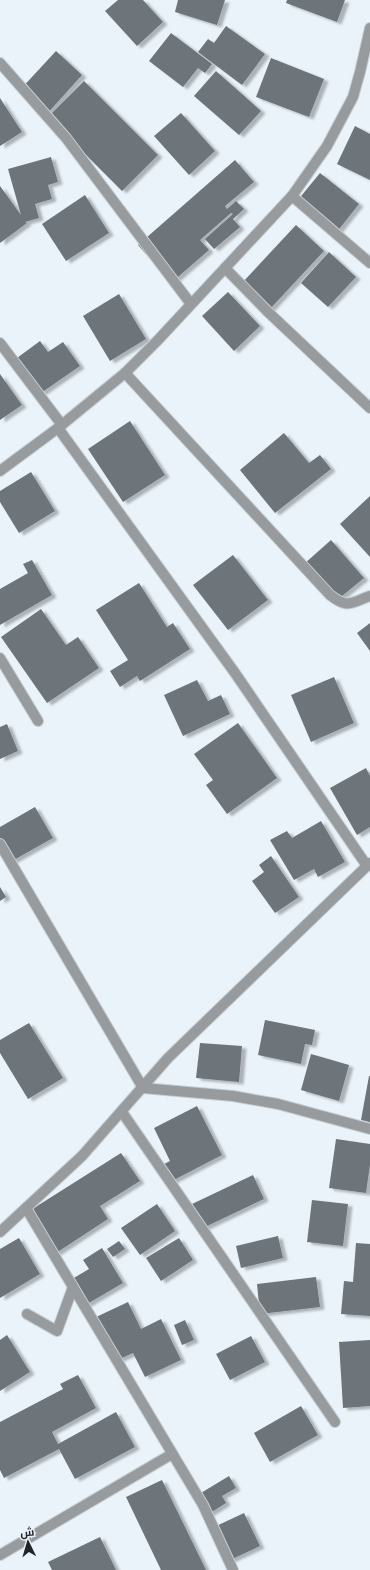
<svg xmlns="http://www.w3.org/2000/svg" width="370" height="1570" font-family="'Noto Serif',Cairo,serif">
<defs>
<filter id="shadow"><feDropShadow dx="4.5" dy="2.5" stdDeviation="1" flood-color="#0004"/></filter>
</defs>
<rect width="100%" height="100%" fill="#eaf3f9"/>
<!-- building -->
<g fill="#6d757a" filter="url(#shadow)">
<path d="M118 0H143L163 22 137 46 105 11Z"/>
<path d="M178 0H225L217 25 175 12Z"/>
<path d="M287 0H345L337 22 286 3Z"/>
<path d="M226 26 265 54 242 85 198 52 208 39 214 43Z"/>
<path d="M171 33 212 64 205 73 198 68 183 87 149 61Z"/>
<path d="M56 51 82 75 46 115 19 91Z"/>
<path d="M271 58 324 79 309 117 256 97Z"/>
<path d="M216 71 261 111 239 135 194 96Z"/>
<path d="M84 81 158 155 122 191 48 117Z"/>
<path d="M0 98 22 132 0 146Z"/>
<path d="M181 113 215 151 189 175 154 136Z"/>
<path d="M355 126 370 134V180L337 164Z"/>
<path d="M51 157 58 182 48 185 52 199 35 204 39 218 25 222 27 223 0 243V186L21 215 8 169Z"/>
<path d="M235 160 254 182 225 206 227 209 236 201 244 209 233 219 240 227 214 249 205 239 233 214 231 213 200 240 209 250 171 283 138 245Z"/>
<path d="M320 173 359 204 336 233 297 201Z"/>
<path d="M85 195 109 233 66 261 42 224Z"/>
<path d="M296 225 324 251 269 310 241 284Z"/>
<path d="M329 252 356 277 328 307 301 283Z"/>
<path d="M228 292 260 326 234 351 202 316Z"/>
<path d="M119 294 146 339 110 361 83 316Z"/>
<path d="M40 341 48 352 63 342 80 366 41 393 17 358Z"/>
<path d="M0 374 22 405 0 420Z"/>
<path d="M130 421 165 475 123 502 88 449Z"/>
<path d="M284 433 309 463 320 455 331 469 275 513 240 470Z"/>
<path d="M31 472 55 511 19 533 0 502V491Z"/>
<path d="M370 496V557L340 524Z"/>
<path d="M331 540 364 578 336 601 304 564Z"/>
<path d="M233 555 268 600 228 630 193 585Z"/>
<path d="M32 560 52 595 0 625V589L28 573 23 564Z"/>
<path d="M139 583 167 627 173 623 190 649 140 681 137 676 120 687 110 671 128 660 96 610Z"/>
<path d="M41 609 66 645 78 637 99 668 47 703 1 637Z"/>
<path d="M370 623V651L357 633Z"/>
<path d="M334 677 354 723 311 742 291 695Z"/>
<path d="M197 680 208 701 221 695 230 714 183 736 164 695Z"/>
<path d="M238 723 277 778 227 814 206 785 213 780 194 754Z"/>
<path d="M7 724 18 751 0 759V727Z"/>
<path d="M366 768 370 776V827L357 835 330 788Z"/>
<path d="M35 807 53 838 12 861 0 840V827Z"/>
<path d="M321 821 345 862 318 877 314 869 294 880 270 840 287 831 292 838Z"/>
<path d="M271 856 299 897 275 913 252 881 264 872 259 865Z"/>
<path d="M0 887 6 897 0 901Z"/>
<path d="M265 1020 315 1030 312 1045 305 1044 301 1064 258 1055Z"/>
<path d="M29 1023 63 1078 28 1099 0 1053V1040Z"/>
<path d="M200 1043 242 1046 239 1082 196 1078Z"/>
<path d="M311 1054 349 1065 339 1101 301 1090Z"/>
<path d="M369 1076H370V1122L361 1120Z"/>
<path d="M197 1106 222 1155 170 1182 162 1165 170 1161 154 1128Z"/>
<path d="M336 1139 370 1144V1164L366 1193 329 1188Z"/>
<path d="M121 1153 140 1181 100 1206 108 1219 53 1255 26 1213Z"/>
<path d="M253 1175 264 1199 203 1228 192 1204Z"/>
<path d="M312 1200 348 1204 343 1246 307 1242Z"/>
<path d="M157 1204 175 1231 140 1255 121 1228Z"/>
<path d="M278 1236 283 1258 241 1268 236 1246Z"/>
<path d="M19 1238 40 1274 0 1298V1249Z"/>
<path d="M179 1238 193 1260 161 1281 146 1258Z"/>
<path d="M119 1241 125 1249 113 1257 107 1249Z"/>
<path d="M356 1243 370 1244V1316L341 1314 344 1281 353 1282Z"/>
<path d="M102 1248 123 1283 82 1307 67 1282 89 1269 83 1260Z"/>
<path d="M316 1277 320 1307 260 1314 257 1284Z"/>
<path d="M128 1302 141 1329 161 1319 181 1360 145 1377 133 1353 115 1361 94 1318Z"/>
<path d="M185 1320 194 1340 182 1345 174 1325Z"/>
<path d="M7 1335 30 1372 0 1391V1340Z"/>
<path d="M251 1336 265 1362 230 1380 216 1354Z"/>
<path d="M370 1340V1406L343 1408 339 1342Z"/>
<path d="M78 1375 96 1408 52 1432 58 1444 116 1412 135 1447 75 1479 59 1449 4 1478 0 1470V1422L63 1389 60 1384Z"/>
<path d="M301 1406 318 1435 270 1462 254 1433Z"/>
<path d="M229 1476 236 1488 222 1496 226 1503 207 1515 196 1496Z"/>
<path d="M162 1480 206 1570H161L126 1497Z"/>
<path d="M244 1513 260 1546 228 1561 212 1528Z"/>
<path d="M100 1537 116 1570H52L48 1562Z"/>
</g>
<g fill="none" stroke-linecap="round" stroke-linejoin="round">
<defs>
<g id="minor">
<path d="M0 63 66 138 191 304"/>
<path d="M292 196 370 263"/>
<path d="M225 268 268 312 370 408"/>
<path d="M0 343 62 425"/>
<path d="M125 373 330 595C348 609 350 603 370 596"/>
<path d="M58 428 235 673 367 866"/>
<path d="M0 471 58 428 125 373 158 340 292 196 327 146 353 97 360 72 370 28"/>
<path d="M0 658 38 721"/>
<path d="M0 844 143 1088 233 1096 278 1104 370 1129"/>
<path d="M122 1112 335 1422"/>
<path d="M26 1208 203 1505 233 1570"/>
<path d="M0 1232 82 1156 168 1058 370 863"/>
<path d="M27 1314 57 1331 73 1287"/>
<path d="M0 1555 172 1454"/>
</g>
</defs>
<!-- minor casing -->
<use href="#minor" stroke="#c6ced3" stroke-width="12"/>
<!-- minor -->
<use href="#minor" stroke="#979b9d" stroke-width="10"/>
</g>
<!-- north arrow -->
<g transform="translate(28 1542) rotate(355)" stroke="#eaf3f9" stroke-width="3" paint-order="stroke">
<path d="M0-3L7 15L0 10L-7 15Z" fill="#212426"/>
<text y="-6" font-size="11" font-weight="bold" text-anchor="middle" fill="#212426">ش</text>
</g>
</svg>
